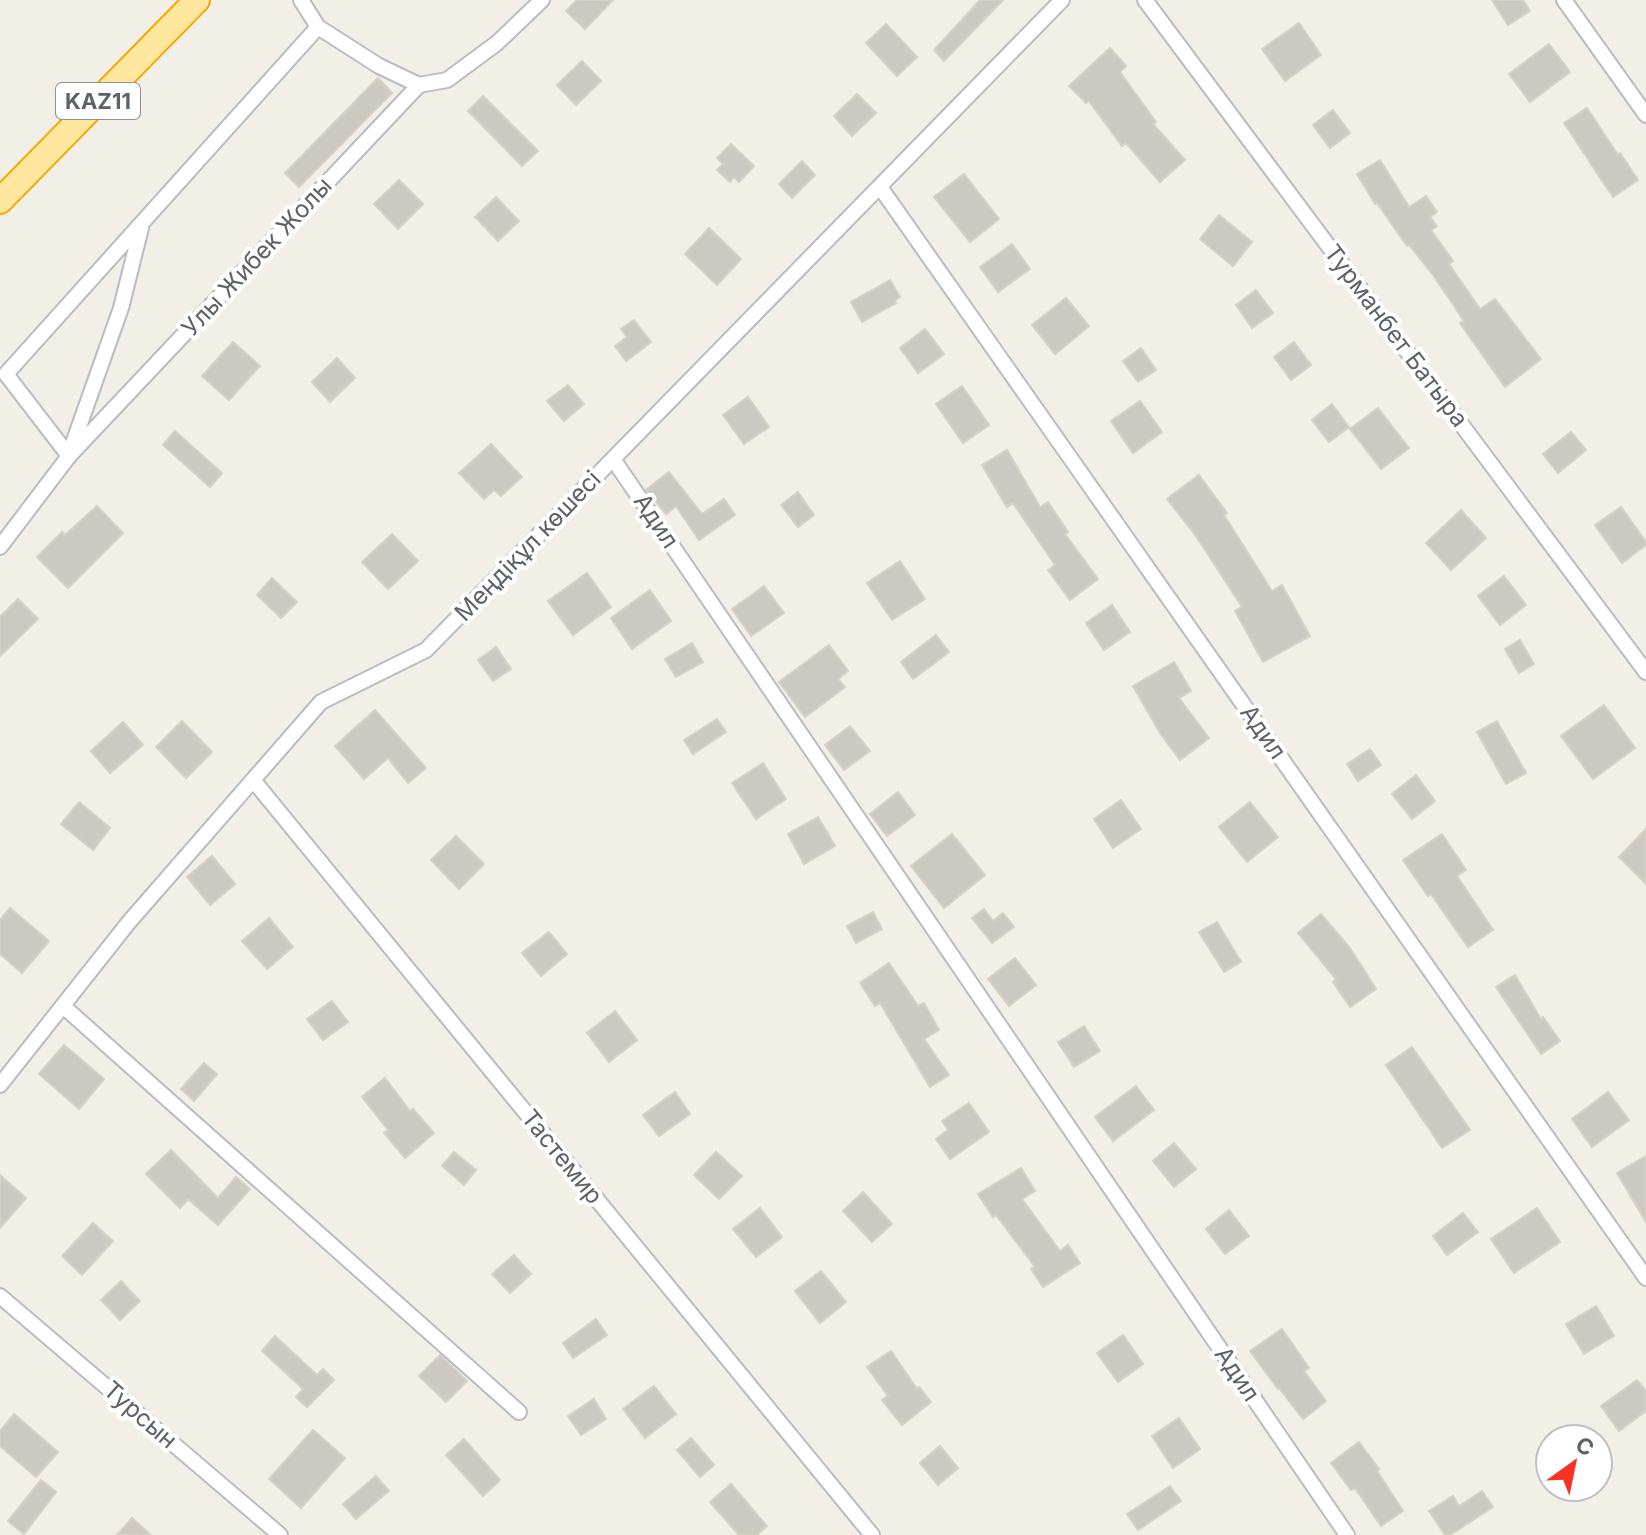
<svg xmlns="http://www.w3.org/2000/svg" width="1646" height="1535" font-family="Inter,sans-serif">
<rect width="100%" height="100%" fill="#f1efe6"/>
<!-- building -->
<g fill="#ccc9c3" stroke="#d7d0c4" stroke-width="2">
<path d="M577 0H613L585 29 566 11Z"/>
<path d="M980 0H1003L944 61 934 50Z"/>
<path d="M1492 0H1523L1530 11 1508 25Z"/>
<path d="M1299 23 1321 55 1285 81 1262 49Z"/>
<path d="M886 24 917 57 897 76 866 43Z"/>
<path d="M1549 44 1570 72 1530 102 1509 74Z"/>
<path d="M1110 48 1126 66 1120 72 1156 122 1153 124 1185 160 1160 182 1126 143 1122 146 1089 101 1086 103 1069 86Z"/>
<path d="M582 61 601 81 576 105 557 85Z"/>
<path d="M378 78 392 93 299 187 285 173Z"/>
<path d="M857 94 876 113 852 136 834 116Z"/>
<path d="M483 96 538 151 522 166 468 111Z"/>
<path d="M1587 108 1618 155 1620 153 1638 180 1613 197 1564 123Z"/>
<path d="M1333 110 1350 133 1330 148 1313 125Z"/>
<path d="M731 144 754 166 739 182 734 177 730 182 717 170 723 164 717 158Z"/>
<path d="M1380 160 1409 207 1426 196 1437 212 1430 217 1437 226 1431 230 1453 261 1449 264 1480 309 1495 299 1541 359 1505 387 1460 323 1464 321 1433 275 1409 245 1407 246 1377 203 1375 204 1357 174Z"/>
<path d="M802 161 815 175 792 198 779 184Z"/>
<path d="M964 174 999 219 970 242 934 197Z"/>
<path d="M399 180 423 204 398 229 374 204Z"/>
<path d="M496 197 519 221 498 241 475 217Z"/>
<path d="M1219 215 1252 242 1233 266 1200 239Z"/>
<path d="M709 228 741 259 717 285 685 254Z"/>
<path d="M1012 244 1030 269 998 292 980 267Z"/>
<path d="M890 280 900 297 894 301 896 303 862 322 851 302Z"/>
<path d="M1256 290 1273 313 1252 328 1236 305Z"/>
<path d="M1066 298 1089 326 1055 354 1032 325Z"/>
<path d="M634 320 651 342 626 361 615 346 627 337 621 329Z"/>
<path d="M925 329 944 354 918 373 900 348Z"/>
<path d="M233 342 260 366 229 400 202 376Z"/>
<path d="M1294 342 1311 365 1291 380 1274 357Z"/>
<path d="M1141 348 1156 370 1138 382 1123 361Z"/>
<path d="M337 358 355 378 330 402 312 382Z"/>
<path d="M568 385 584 404 564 421 547 401Z"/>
<path d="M962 386 989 425 963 443 936 404Z"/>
<path d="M748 397 769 427 744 444 723 415Z"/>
<path d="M1140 401 1162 432 1133 453 1111 421Z"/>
<path d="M1332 404 1349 427 1329 442 1312 420Z"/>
<path d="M1378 408 1409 448 1381 469 1350 429Z"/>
<path d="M175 431 222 473 210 487 163 445Z"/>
<path d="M1571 432 1586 450 1558 473 1543 454Z"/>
<path d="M491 444 522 477 501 496 494 490 484 499 459 473Z"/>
<path d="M1007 450 1040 507 1048 502 1068 532 1065 534 1098 579 1070 600 1048 570 1055 565 1013 503 1007 507 982 465Z"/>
<path d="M669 472 702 514 724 499 735 515 699 540 676 506 666 514 646 490Z"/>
<path d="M1199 475 1227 513 1224 515 1272 591 1282 585 1310 636 1263 662 1235 611 1242 607 1196 536 1167 499Z"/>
<path d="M798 492 814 515 798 527 781 505Z"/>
<path d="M97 506 123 533 68 588 37 557 62 532 65 535Z"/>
<path d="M1621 507 1646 542V545L1622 563 1595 525Z"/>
<path d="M1461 510 1486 538 1451 570 1426 543Z"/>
<path d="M392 534 418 561 388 589 362 562Z"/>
<path d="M900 561 925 599 892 620 867 583Z"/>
<path d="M587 573 611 607 573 635 548 601Z"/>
<path d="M1504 576 1526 605 1500 625 1478 596Z"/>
<path d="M272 578 297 602 281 618 257 595Z"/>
<path d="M764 586 784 613 751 636 732 609Z"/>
<path d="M650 590 671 621 632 649 611 618Z"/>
<path d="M18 599 38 619 0 656V617Z"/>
<path d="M1112 605 1130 632 1104 650 1086 623Z"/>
<path d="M936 635 949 652 913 679 901 662Z"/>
<path d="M1520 640 1534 664 1519 673 1505 649Z"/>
<path d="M692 643 703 662 676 677 665 659Z"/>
<path d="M829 645 848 671 838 679 845 687 805 717 779 682Z"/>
<path d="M496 647 511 669 493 681 478 660Z"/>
<path d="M1174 662 1191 691 1179 698 1209 738 1180 760 1160 733 1133 686Z"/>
<path d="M1604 705 1635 748 1593 779 1561 736Z"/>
<path d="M375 710 426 768 408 783 388 758 364 779 335 746Z"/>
<path d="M717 719 726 732 693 754 684 740Z"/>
<path d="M182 721 212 752 186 778 156 747Z"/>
<path d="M1497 721 1526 773 1506 784 1477 732Z"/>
<path d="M123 722 143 745 110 773 91 751Z"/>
<path d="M850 726 870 751 844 770 825 745Z"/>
<path d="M1370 749 1381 765 1358 781 1347 764Z"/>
<path d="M763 763 786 799 756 819 732 783Z"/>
<path d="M1416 775 1435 801 1412 819 1392 794Z"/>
<path d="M898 792 915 815 887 836 870 814Z"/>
<path d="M1121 800 1141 829 1113 848 1094 819Z"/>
<path d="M79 802 110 828 93 850 61 824Z"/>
<path d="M1250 802 1278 837 1247 862 1219 827Z"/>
<path d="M818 817 835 846 804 864 788 834Z"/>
<path d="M1646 829V884L1619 857Z"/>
<path d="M952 834 985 875 944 908 911 866Z"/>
<path d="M1442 834 1466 870 1457 876 1493 930 1468 947 1431 894 1428 896 1403 860Z"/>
<path d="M456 836 484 864 459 889 431 860Z"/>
<path d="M212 856 235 884 210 905 187 877Z"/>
<path d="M10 908 49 941 22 973 0 954V920Z"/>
<path d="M984 909 993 921 1003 913 1014 927 992 943 972 918Z"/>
<path d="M873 912 882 929 856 943 847 926Z"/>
<path d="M1321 914 1350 948 1376 989 1350 1007 1333 982 1336 979 1298 933Z"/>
<path d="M269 918 293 947 267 969 242 941Z"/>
<path d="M1217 922 1241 962 1224 972 1199 932Z"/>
<path d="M549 932 567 954 541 976 522 953Z"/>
<path d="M1015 958 1036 985 1009 1006 988 979Z"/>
<path d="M889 963 918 1006 924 1003 939 1030 924 1039 949 1075 930 1087 880 1003 875 1006 860 983Z"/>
<path d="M1515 975 1541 1019 1543 1017 1560 1041 1541 1054 1496 987Z"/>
<path d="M332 1001 348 1022 323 1040 307 1019Z"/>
<path d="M615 1011 637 1040 609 1062 587 1033Z"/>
<path d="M1084 1026 1100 1051 1074 1067 1058 1042Z"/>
<path d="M64 1045 104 1079 79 1109 39 1074Z"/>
<path d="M1412 1047 1470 1130 1442 1148 1386 1065Z"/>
<path d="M204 1063 217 1074 194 1101 181 1089Z"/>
<path d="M385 1078 410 1111 413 1109 434 1133 405 1158 384 1133 388 1130 362 1097Z"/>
<path d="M1136 1086 1154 1110 1113 1141 1095 1117Z"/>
<path d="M675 1092 690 1114 659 1136 643 1115Z"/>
<path d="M1608 1092 1629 1120 1592 1147 1572 1119Z"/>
<path d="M969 1103 989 1132 950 1159 936 1139 948 1130 942 1121Z"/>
<path d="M1174 1143 1196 1169 1174 1187 1153 1161Z"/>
<path d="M171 1150 218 1198 236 1177 250 1189 218 1225 188 1199 180 1208 146 1174Z"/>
<path d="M454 1152 476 1170 464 1185 442 1166Z"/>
<path d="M716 1152 742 1176 719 1199 694 1175Z"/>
<path d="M1646 1156V1222L1617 1173Z"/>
<path d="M1021 1168 1035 1191 1022 1199 1060 1251 1068 1245 1080 1263 1043 1287 1031 1269 1035 1267 996 1215 993 1217 978 1194Z"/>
<path d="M0 1175 26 1198 0 1228Z"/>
<path d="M863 1192 892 1224 872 1242 843 1211Z"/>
<path d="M760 1208 782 1237 756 1257 733 1229Z"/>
<path d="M1537 1208 1560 1242 1514 1273 1491 1239Z"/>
<path d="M1229 1210 1249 1236 1225 1254 1206 1229Z"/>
<path d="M1463 1213 1478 1232 1447 1255 1433 1236Z"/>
<path d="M93 1223 113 1241 82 1275 62 1256Z"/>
<path d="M514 1255 531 1274 510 1293 492 1274Z"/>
<path d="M821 1271 846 1302 820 1323 795 1291Z"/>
<path d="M121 1281 140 1301 120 1320 101 1300Z"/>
<path d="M1596 1306 1614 1336 1584 1354 1566 1324Z"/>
<path d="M596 1319 607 1335 573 1358 563 1343Z"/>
<path d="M1282 1329 1309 1368 1304 1371 1326 1401 1303 1419 1279 1388 1278 1389 1250 1351Z"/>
<path d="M1123 1335 1143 1364 1118 1382 1097 1353Z"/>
<path d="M275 1336 317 1375 323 1369 334 1380 307 1407 296 1397 303 1389 262 1351Z"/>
<path d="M891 1351 917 1389 919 1387 931 1402 902 1425 882 1400 888 1396 867 1367Z"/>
<path d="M440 1355 467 1381 446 1402 419 1376Z"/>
<path d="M1637 1380 1646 1391V1411L1619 1431 1601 1406Z"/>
<path d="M654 1386 676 1414 645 1438 623 1409Z"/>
<path d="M594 1399 606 1419 581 1435 568 1416Z"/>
<path d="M14 1414 58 1452 36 1477 0 1446V1431Z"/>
<path d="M1179 1418 1200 1449 1173 1468 1152 1436Z"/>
<path d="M313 1430 345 1458 301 1508 269 1479Z"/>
<path d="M691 1438 714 1465 700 1477 677 1450Z"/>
<path d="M464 1439 500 1480 483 1496 446 1455Z"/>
<path d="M1359 1442 1379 1469 1377 1471 1403 1511 1381 1526 1355 1488 1351 1490 1331 1463Z"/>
<path d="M940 1446 958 1468 938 1485 920 1463Z"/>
<path d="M376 1476 389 1491 356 1519 343 1504Z"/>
<path d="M41 1480 56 1492 24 1534 8 1521Z"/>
<path d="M731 1484 767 1526 757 1535H739L710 1502Z"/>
<path d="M1170 1486 1181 1501 1138 1530 1127 1514Z"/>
<path d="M1482 1491 1493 1507 1450 1535H1445L1429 1511 1453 1496 1459 1506Z"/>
<path d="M132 1518 151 1535H117Z"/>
</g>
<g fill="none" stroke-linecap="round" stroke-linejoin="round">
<defs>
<g id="minor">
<path d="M301 0 318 27 379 66 419 85"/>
<path d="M1145 0 1646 672"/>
<path d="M1564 0 1646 115"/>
<path d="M880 187 1646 1278"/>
<path d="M70 452 121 308 141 228"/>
<path d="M69 456 6 374 318 27"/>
<path d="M613 459 1347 1535"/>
<path d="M0 547 69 456 419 85 447 80 497 43 542 0"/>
<path d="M253 780 872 1535"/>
<path d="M63 1006 519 1412"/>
<path d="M0 1085 129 922 321 702 426 650 1062 0"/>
<path d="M0 1296 280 1535"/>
</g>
<path id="trunk" d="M0 201 197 0"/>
</defs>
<!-- minor casing -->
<use href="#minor" stroke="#b9bcc1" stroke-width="18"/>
<!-- trunk casing -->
<use href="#trunk" stroke="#f7a600" stroke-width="28"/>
<!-- minor -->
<use href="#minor" stroke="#fff" stroke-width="14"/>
<!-- trunk -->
<use href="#trunk" stroke="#ffe89e" stroke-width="24"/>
</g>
<g text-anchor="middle" stroke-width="8" stroke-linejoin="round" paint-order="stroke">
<!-- shield labels -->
<rect fill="#fff" stroke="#8e9195" stroke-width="2" x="56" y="83" width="84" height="36" rx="6"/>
<g font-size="22" font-weight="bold" fill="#5d6268">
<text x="98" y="109">KAZ11</text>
</g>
<!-- street labels -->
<g font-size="24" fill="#5d6268" stroke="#fff">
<text transform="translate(257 257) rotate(-47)" y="8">Улы Жибек Жолы</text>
<text transform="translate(1396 336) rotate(53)" y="8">Турманбет Батыра</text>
<text transform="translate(656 521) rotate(56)" y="8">Адил</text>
<text transform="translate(528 546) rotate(-46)" y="8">Меңдіқұл көшесі</text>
<text transform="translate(1263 732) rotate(55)" y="8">Адил</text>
<text transform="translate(562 1157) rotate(51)" y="8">Тастемир</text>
<text transform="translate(1237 1374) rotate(56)" y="8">Адил</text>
<text transform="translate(140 1415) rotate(41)" y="8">Турсын</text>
</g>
</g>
<!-- north arrow -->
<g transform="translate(1574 1463) rotate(33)"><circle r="38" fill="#ffffff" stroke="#bec0c3" stroke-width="2"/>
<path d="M0-6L14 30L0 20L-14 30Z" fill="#f93124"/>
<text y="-12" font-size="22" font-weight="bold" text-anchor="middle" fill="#5d6268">С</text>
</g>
</svg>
